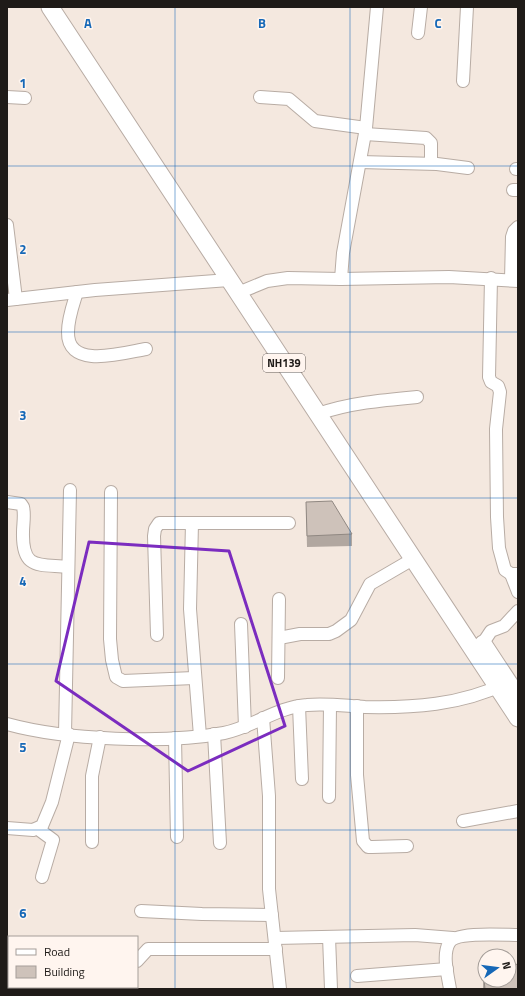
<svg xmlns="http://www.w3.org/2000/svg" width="525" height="996" font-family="'Titillium Web',sans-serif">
<rect width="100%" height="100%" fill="#f4e8df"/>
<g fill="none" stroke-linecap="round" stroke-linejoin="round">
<defs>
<g id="minor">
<path d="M418 33 421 7"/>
<path d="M463 81 467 7"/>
<path d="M7 97 25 98"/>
<path d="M260 97 289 99 315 121 366 128"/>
<path d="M365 134 426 138 431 143V163"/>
<path d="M360 162 437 164 468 168"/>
<path d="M516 169H518"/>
<path d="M513 190H518"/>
<path d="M7 225 16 299"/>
<path d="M491 278 489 377 491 382 498 386 500 392 496 429 497 517 499 548 505 570 511 574H518"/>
<path d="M341 279 343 253 366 128 377 7"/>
<path d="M511 280 512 237 514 231 518 227"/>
<path d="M77 292C73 305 68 318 68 332 67 370 123 353 146 349"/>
<path d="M238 293 267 281 288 278 341 279 449 277 518 281"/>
<path d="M7 300 95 290 229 280"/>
<path d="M318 414C349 403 384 400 417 397"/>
<path d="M111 492 110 639 112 660 116 677 123 681 194 678"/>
<path d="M7 502 21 504 23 507C25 515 23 524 23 532 22 570 38 564 68 567"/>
<path d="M192 523 190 609 200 736"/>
<path d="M511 574 518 592"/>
<path d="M241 624 245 727"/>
<path d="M157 635 154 536 155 529 159 523H289"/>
<path d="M279 638 300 634H329L336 631 351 620 370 584 413 559"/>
<path d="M483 643 491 631 504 626 518 611"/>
<path d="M278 678 279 599"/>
<path d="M299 706 302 779"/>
<path d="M357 706V775L363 841 368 847H372L407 846"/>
<path d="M263 718 269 796V889L280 989"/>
<path d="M7 724C65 740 165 744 224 733 253 727 277 707 307 705 326 703 346 706 365 707 412 708 461 705 504 684"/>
<path d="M65 734 70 490"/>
<path d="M214 734 220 843"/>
<path d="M175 738 177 837"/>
<path d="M329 797 330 705"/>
<path d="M463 821 518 811"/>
<path d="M7 828 33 830 42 826 52 802 69 734"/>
<path d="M38 829 53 840 42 877"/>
<path d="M92 842V776L100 737"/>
<path d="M141 911 202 914 272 915"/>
<path d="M329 937 331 989"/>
<path d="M275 938 415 935 453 938"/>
<path d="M137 961 148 949H276"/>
<path d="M357 976 447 969"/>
<path d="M7 983 9 987"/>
<path d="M450 989C448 976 442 955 449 943 455 931 505 935 518 935"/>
</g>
<g id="highway">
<path d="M50 7 518 718"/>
<path d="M483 644 518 697"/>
</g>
</defs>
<!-- minor casing -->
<use href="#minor" stroke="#b8aca4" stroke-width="14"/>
<!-- highway casing -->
<use href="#highway" stroke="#b8aca4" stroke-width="19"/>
<!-- minor -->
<use href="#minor" stroke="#fff" stroke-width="12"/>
<!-- highway -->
<use href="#highway" stroke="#fff" stroke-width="17"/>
</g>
<!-- wall -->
<g fill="#b1a7a0">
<path d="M306 502 352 534V546L307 547Z"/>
<path d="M483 969 518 989H483Z"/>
</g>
<!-- building -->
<g fill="#cec2ba" stroke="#908882">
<path d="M332 501 352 534 307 536 306 502Z"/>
<path d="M518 964V989H485L483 969H485V980H509V966Z"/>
</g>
<!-- marked area -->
<path fill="none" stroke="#7b2cbf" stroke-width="3" stroke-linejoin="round" d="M89 542 229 551 285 726 188 771 56 681Z"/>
<!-- grid -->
<path fill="none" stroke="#1668b7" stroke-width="1" stroke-opacity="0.55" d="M175 7V989M350 7V989M7 166H518M7 332H518M7 498H518M7 664H518M7 830H518"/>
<g text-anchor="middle" stroke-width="3" stroke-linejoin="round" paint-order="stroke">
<!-- shield labels -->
<rect fill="#fff5ef" stroke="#625c58" stroke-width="1" x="263" y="354" width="42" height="18" rx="3"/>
<g font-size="11" font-weight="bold" fill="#1f1b18">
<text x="284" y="367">NH139</text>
</g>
</g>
<g font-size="13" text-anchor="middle" font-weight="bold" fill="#1668b7" stroke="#fff5ef" stroke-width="3" stroke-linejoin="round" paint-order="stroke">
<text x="88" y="28">A</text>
<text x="262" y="28">B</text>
<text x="438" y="28">C</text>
<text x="23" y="88">1</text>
<text x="23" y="254">2</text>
<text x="23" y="420">3</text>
<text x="23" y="586">4</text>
<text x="23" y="752">5</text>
<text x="23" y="918">6</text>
</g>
<!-- border -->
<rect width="525" height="996" fill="none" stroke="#1f1b18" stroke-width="16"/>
<!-- legend -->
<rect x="8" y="936" width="130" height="52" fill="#fff5ef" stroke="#a59e99"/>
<rect x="16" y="949" width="20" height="6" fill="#ffffff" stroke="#a59e99"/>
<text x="44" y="956" font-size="12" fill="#1f1b18">Road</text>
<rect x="16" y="966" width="20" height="12" fill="#cec2ba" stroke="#a59e99"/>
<text x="44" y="976" font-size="12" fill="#1f1b18">Building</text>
<!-- north arrow -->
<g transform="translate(497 968) rotate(76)"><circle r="19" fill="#fff5ef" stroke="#a59e99"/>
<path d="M0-3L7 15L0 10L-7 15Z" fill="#1668b7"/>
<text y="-6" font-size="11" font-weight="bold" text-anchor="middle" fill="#1f1b18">N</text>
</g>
</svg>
